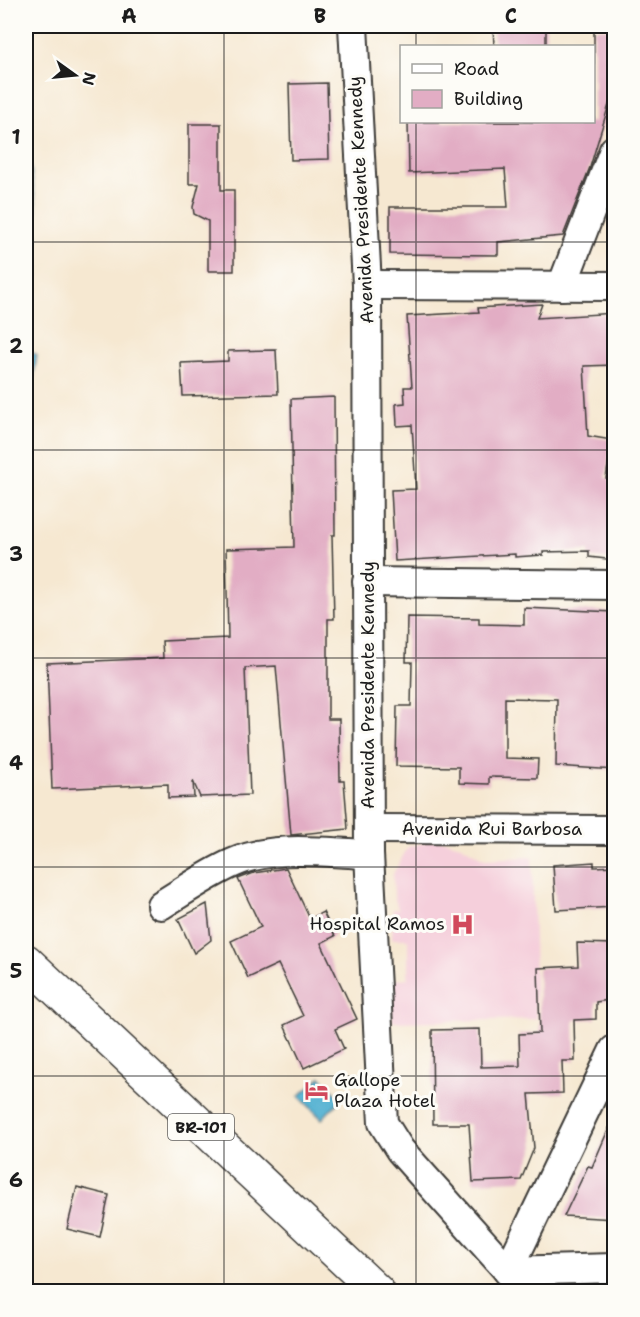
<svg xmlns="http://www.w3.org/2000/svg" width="640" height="1317" font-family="'Shantell Sans',sans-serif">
<rect width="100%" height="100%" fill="#fdfcf7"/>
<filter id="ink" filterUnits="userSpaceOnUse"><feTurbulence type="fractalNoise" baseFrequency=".0167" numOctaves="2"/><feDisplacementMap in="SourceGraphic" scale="12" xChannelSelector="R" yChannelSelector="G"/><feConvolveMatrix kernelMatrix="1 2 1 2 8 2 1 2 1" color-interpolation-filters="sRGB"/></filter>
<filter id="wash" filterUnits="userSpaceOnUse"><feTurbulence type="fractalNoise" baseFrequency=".008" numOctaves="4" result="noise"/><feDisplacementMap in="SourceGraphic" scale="24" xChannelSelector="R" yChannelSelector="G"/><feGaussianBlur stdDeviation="1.35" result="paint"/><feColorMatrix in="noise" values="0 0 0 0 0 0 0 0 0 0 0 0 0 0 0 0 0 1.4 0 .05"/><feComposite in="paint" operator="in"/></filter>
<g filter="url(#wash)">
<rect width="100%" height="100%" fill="#f6e8d1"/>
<!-- built -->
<path fill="#f5cfdb" d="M438 839 461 845 484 859 532 857 536 1019 392 1022V980L408 978V939H392L393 909H398L394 896 393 874 408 847Z"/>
<!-- water -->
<g fill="#52b1d1" stroke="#376676" stroke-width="1.5">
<path d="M26 133 36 205 37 276 26 291Z"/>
<path d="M26 349 37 355 26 426Z"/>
<path d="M321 1077 341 1099 322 1119 299 1096Z"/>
</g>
<g id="blocks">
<!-- building -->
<g fill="#e2adc4">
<path d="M493 26H546V46H494Z"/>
<path d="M615 28V85L590 167 563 236 498 242V255L390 254V207H508L505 169 409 173 408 122H594V29Z"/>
<path d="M327 83 329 159 291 160 289 84Z"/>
<path d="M189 124H221V190H234V271H208V221L194 214 193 207 199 184H189Z"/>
<path d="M542 304 537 318 615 313V365L584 366 588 436 612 440 606 478 615 479V560L589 557V551L543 552V555L515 557V554L395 561 391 490 416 489 412 425 397 426 396 404 405 403 404 387H412L407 316 479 312 478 308Z"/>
<path d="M276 350 278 394 183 396 181 363 228 361V351Z"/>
<path d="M334 397 335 535H332L334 619H328V719H339L340 781H344L348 829 291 835 276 666 245 668 250 795 200 797 193 781 194 797 168 798V784L52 789 47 663 163 658 162 641 228 638 226 549 294 547 291 399Z"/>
<path d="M524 608 615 612V770L556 766 557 699 505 698V758L538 759 537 778 489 777V784L459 783V767L396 766 397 706H411L412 662H406L407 617 479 618V624L524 625Z"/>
<path d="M594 862V867L615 866V907L556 910 553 865Z"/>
<path d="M286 868 310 919 323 912 335 936 321 943 357 1019 335 1029 344 1049 304 1068 284 1025 303 1016 278 964 248 978 231 941 261 927 238 879 254 873Z"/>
<path d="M207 904 211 940 194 953 178 919Z"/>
<path d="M577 943 615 944V987L609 1000 596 1002V1019L574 1020 575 1061H562L563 1093 529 1094 534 1148 521 1180 473 1182 469 1124H433L432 1030 480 1029 481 1067 520 1066 519 1034 540 1033 538 968 578 966Z"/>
<path d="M615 1114V1219L564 1216 588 1166 592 1167Z"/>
<path d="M77 1187 109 1195 100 1237 67 1229Z"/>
</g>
</g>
</g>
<g filter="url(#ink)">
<use href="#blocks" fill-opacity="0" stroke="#3d3b37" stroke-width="1.5"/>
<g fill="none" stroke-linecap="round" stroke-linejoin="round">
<defs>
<g id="minor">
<path d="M353 26 367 285 369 854 383 1123 400 1150 527 1292"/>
<path d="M367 285 614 286"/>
<path d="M562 286 614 150"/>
<path d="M367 582 614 585"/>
<path d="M369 829 614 830"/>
<path d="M161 905C184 891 208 874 233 863 274 844 325 853 369 854"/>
<path d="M508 1271 614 1050"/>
<path d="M508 1271 614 1268"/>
</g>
<path id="highway" d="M26 961 378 1292"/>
</defs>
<!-- minor casing -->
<use href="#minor" stroke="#3d3b37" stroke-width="32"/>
<!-- highway casing -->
<use href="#highway" stroke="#3d3b37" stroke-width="36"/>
<!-- minor -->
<use href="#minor" stroke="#fff" stroke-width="28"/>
<!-- highway -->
<use href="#highway" stroke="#fff" stroke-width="33"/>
</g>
</g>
<!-- grid -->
<path fill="none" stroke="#1c1c1c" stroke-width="1.5" stroke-opacity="0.55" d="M224 26V1292M416 26V46M416 122V1292M26 242H614M26 450H614M26 658H614M26 867H614M26 1076H614"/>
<!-- icons -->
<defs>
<symbol id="hospital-bare" viewBox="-9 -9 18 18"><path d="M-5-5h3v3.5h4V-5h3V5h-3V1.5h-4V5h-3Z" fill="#d1495b" stroke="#fdfcf7" stroke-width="2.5" paint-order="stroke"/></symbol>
<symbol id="hotel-bare" viewBox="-9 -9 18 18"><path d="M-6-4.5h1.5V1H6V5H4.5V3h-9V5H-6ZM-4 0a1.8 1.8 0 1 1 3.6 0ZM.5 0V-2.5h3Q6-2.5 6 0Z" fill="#d1495b" stroke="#fdfcf7" stroke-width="2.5" paint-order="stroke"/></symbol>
</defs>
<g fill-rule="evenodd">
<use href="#hospital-bare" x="446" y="908" width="33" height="33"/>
<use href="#hotel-bare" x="300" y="1074" width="33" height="33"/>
</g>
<g text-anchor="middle" stroke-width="6" stroke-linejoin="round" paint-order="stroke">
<!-- shield labels -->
<rect fill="#fdfcf7" stroke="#605f5e" stroke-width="1.5" x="168" y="1114" width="66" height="26" rx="4.5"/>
<g font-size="16" font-weight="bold" fill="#1c1c1c">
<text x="201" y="1133">BR-101</text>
</g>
<!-- street labels -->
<g font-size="18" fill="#1c1c1c" stroke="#fdfcf7">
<text transform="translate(361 200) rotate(-93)" y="6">Avenida Presidente Kennedy</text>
<text transform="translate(368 685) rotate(-90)" y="6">Avenida Presidente Kennedy</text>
<text x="492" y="835">Avenida Rui Barbosa</text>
</g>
<!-- poi labels -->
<g font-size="18" fill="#1c1c1c" stroke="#fdfcf7" text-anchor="end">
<text x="445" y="930">Hospital Ramos</text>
<text x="334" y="1086" text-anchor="start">Gallope<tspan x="334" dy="21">Plaza Hotel</tspan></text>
</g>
</g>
<!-- margin -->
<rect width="640" height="1317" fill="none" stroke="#fdfcf7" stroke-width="66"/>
<!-- legend -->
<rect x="400" y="45" width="195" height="78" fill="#fdfcf7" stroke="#a3a29f" stroke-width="1.5"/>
<rect x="412" y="64" width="30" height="9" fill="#ffffff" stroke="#a3a29f" stroke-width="1.5"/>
<text x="454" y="75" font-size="18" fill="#1c1c1c">Road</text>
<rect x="412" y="90" width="30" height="18" fill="#e2adc4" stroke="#a3a29f" stroke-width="1.5"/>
<text x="454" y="105" font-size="18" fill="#1c1c1c">Building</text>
<!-- north arrow -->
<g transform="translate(75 75) rotate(105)" stroke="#fdfcf7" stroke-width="4.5" paint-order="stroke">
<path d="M0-4.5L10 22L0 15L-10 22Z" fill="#1c1c1c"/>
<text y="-9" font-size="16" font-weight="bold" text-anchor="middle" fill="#1c1c1c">N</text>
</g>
<rect x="33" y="33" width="574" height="1251" fill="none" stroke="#1c1c1c" stroke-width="2"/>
<g font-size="20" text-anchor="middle" font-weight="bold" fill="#1c1c1c">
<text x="129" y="23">A</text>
<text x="320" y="23">B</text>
<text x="511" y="23">C</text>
<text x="16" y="144">1</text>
<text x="16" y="353">2</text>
<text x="16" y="561">3</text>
<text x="16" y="770">4</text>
<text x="16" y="978">5</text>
<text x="16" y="1187">6</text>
</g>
</svg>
